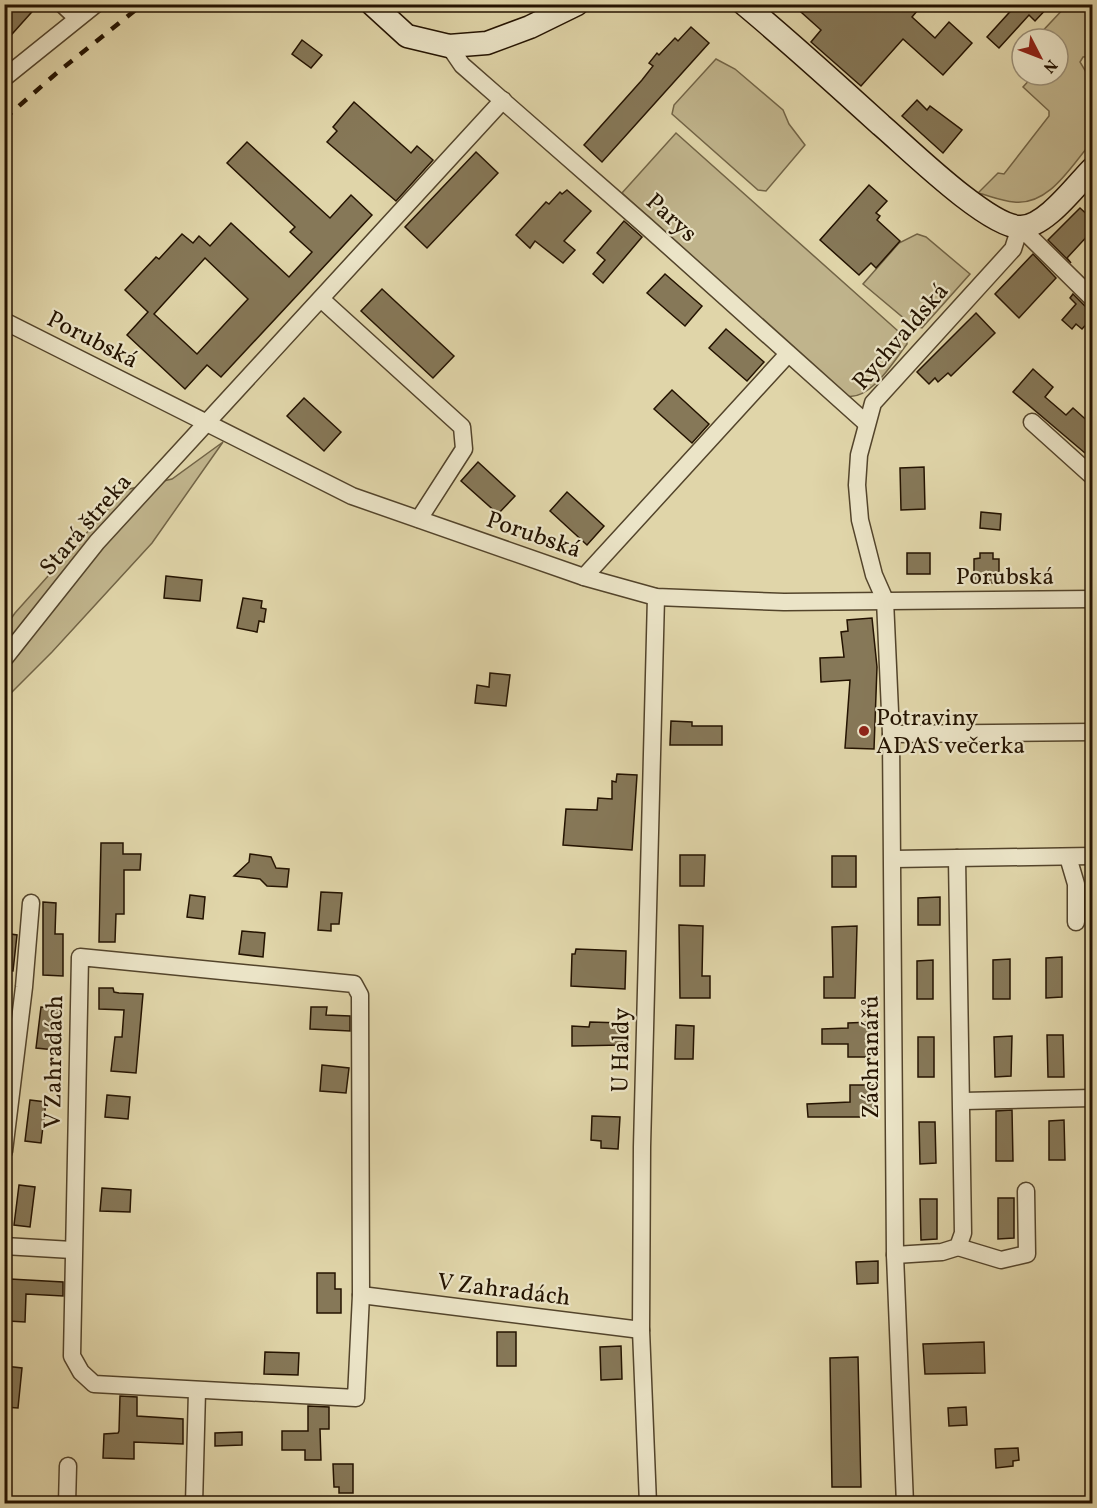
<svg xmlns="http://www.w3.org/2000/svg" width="1097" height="1508" font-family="Vollkorn,serif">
<rect width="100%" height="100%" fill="#e0d5a9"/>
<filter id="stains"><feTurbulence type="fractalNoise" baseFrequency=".00333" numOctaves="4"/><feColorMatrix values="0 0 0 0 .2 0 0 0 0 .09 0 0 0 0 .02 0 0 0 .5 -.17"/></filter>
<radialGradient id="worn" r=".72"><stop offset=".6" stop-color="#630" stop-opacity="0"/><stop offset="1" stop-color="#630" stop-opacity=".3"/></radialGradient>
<!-- green -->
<g fill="#c0b48c" stroke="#726446" stroke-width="1.5">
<path d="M1067 5H1092V56L1083 57 1080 62 1086 72H1092V142C1072 164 1050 206 1014 202 1002 201 990 196 978 193L998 173 1004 174 1049 116V111L1023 87 1034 75H1058V58L1062 51 1058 48V39L1037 37Z"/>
<path d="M716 59 735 69 783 110 789 124 805 145 766 191 758 190 672 114 674 105Z"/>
<path d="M676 133 907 339V344C893 362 870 402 845 396L622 193Z"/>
<path d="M917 234 926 237 970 274 922 328 912 325 863 284 899 243Z"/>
<path d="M223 442 152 543 52 652 5 699V627L15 613 125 490 172 479Z"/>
</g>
<!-- building -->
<g fill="#867858" stroke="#241301" stroke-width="1.5" fill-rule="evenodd">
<path d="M4 4H39L4 43Z"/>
<path d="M792 4H923L912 17 935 38 949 22 972 43 943 75 903 39 861 86 811 42 821 30Z"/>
<path d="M1017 4H1051L1035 21 1029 15 999 48 987 37Z"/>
<path d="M691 27 709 43 602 162 584 145 642 80 653 66 649 63 657 53 659 55 675 38 678 41Z"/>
<path d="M302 40 322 55 311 68 292 54Z"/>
<path d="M917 100 927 110 930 106 962 130 943 153 902 116Z"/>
<path d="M354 102 411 153 417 146 433 160 396 201 327 142 337 131 333 127Z"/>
<path d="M247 142 330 218 351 195 372 215 221 377 207 365 185 389 127 335 148 312 125 290 156 257 159 259 182 234 193 243 199 236 210 246 231 223 289 277 312 252 290 232 295 227 227 163ZM205 258 248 299 197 354 154 314Z"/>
<path d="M476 152 498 173 427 248 405 227Z"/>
<path d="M869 185 887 201 876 213 880 216 877 220 900 241 876 268 871 263 859 275 820 240Z"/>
<path d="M567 190 591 211 564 241 575 250 563 263 535 241 530 248 516 235 546 202 549 204 560 192 562 194Z"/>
<path d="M1080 208 1092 219V231L1067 258 1071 263 1048 240Z"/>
<path d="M624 221 642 237 603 283 593 274 605 260 597 253Z"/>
<path d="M1033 254 1056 278 1019 318 995 294Z"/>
<path d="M665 274 702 306 685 326 647 293Z"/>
<path d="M382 289 454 356 433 378 361 311Z"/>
<path d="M1073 294 1085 306 1092 308V318L1082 329 1076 324 1072 329 1062 320 1076 304 1070 298Z"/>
<path d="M976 313 995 333 951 376 948 373 938 382 935 378 929 384 917 372Z"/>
<path d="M726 329 764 362 747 381 709 348Z"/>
<path d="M1033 369 1053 387 1045 397 1066 415 1073 408 1092 425V459L1013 392Z"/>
<path d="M672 390 709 424 692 443 654 409Z"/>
<path d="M304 398 341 432 324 451 287 416Z"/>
<path d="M478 462 515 496 498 514 461 481Z"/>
<path d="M924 467 925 509 901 510 900 468Z"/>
<path d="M567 492 604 526 587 545 550 511Z"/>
<path d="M981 512 1001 514 1000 530 980 528Z"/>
<rect x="907" y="553" width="23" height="21"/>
<path d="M980 553H993V559H999V583H974V559L980 558Z"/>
<path d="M166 576 202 580 200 601 164 598Z"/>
<path d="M243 598 262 601 261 608 266 609 264 622 259 621 257 632 237 628Z"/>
<path d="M872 618 877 667 874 749 845 748 850 680 821 682 820 658 844 657 841 632 848 631 847 620Z"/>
<path d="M490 673 510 675 506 706 475 703 477 685 489 687Z"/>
<path d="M671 721 692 722V726H722V745H670Z"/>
<path d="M617 774 637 775 632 850 563 845 566 809 597 810 598 798 612 799V781L616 782Z"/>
<path d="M101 843H123V854H141L140 870H124V914H116L115 942H99Z"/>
<path d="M250 854 271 857 276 868 289 869 287 887 267 886 260 879 234 876 249 862Z"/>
<path d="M680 855H705L704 886H680Z"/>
<rect x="832" y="856" width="24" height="31"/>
<path d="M321 892 342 893 339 924H331V931L318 930Z"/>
<path d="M190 895 205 897 203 919 187 917Z"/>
<path d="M940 897V925H918V898Z"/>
<path d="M43 902 56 903 55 934H63V976L43 975Z"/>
<path d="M679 925 703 926 702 976H710V998H680Z"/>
<path d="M857 926 855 998H824V977H833L832 927Z"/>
<path d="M242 931 265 933 263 957 239 954Z"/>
<path d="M4 933 17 935 13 971 4 970Z"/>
<path d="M576 949 626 951 625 989 571 986 572 954H575Z"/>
<path d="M1062 957V997L1046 998V958Z"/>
<path d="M1010 959V999H993V960Z"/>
<path d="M933 960V999H917V961Z"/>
<path d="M99 988H113L114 992 119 993 143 994 136 1073 111 1071 115 1037H122L124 1010 99 1009Z"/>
<path d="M41 1007 61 1010 55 1050 36 1048Z"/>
<path d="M311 1007H327L326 1015 350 1016V1031L310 1029Z"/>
<path d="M590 1022 623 1023 622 1045 572 1046V1026L589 1027Z"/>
<path d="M871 1022 870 1057H848V1044H822V1029L848 1028V1023Z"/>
<path d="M676 1025 694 1026 693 1059H675Z"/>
<path d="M1047 1035H1063L1064 1077H1048Z"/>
<path d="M1012 1036 1011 1076 995 1077 994 1037Z"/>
<rect x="918" y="1037" width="16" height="40"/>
<path d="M322 1065 349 1068 346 1093 320 1091Z"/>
<path d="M850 1085H873V1111H862V1117H808L807 1104 850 1102Z"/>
<path d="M107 1095 130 1097 128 1119 105 1117Z"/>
<path d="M30 1100 46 1102 41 1143 25 1141Z"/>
<path d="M1012 1110 1013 1161H996V1111Z"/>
<path d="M592 1116 620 1117 618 1149 601 1148V1141L591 1140Z"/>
<path d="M1064 1120 1065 1160H1049V1121Z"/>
<path d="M919 1122H935L936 1163 920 1164Z"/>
<path d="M19 1185 35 1187 30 1227 14 1225Z"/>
<path d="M102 1188 131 1190 130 1212 100 1211Z"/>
<path d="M998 1198H1014V1238L998 1239Z"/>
<path d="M920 1199H937V1239L921 1240Z"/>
<path d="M878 1261V1283L857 1284 856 1262Z"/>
<path d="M317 1273H335V1289H341V1313H317Z"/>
<path d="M10 1279 63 1282V1296L26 1294 25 1322 8 1321Z"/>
<rect x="497" y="1332" width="19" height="34"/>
<path d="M984 1342 985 1373 925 1374 923 1344Z"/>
<path d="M621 1346 622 1379 601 1380 600 1347Z"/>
<path d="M265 1352 299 1353 298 1375 264 1374Z"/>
<path d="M858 1357 861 1487H832L830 1358Z"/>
<path d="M5 1366 22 1368 18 1408 4 1407Z"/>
<path d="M120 1396 137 1397V1416L183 1419V1444L134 1442V1459L103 1458 104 1434 118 1433 119 1431Z"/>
<path d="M308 1406 329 1407V1429H320L321 1460H305V1450H282V1431H308Z"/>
<path d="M966 1407 967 1425 949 1426 948 1408Z"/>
<path d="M242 1432V1445L215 1446V1433Z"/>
<path d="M1018 1448 1019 1460 1013 1461V1466L996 1468 995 1449Z"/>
<path d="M333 1464H353V1493H339V1487H334Z"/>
</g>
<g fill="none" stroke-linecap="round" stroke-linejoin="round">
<defs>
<g id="street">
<path d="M62 4 77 18"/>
<path d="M449 46 462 65 646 226 866 423"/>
<path d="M4 78 96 4"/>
<path d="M321 299 462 427 464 449 419 519"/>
<path d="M4 321 352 496 584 577 656 597 784 602 1092 599"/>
<path d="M1032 422 1092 476"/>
<path d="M584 577 788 354"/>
<path d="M4 659 97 542 503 100"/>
<path d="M891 734 1092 732"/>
<path d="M1068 857 1076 884V922"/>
<path d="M894 859 1092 856"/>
<path d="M80 957 354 984 360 995 361 1295 356 1398 94 1384 81 1372 72 1356Z"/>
<path d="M963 1101 1092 1098"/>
<path d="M4 1151 24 987 31 903"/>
<path d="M4 1246 72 1250"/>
<path d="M958 1247 1001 1260 1027 1254 1026 1191"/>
<path d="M895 1255 942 1252 958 1247 963 1233 957 858"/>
<path d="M361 1295 641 1330"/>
<path d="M67 1504 68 1466"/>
<path d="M194 1504 197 1391"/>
<path d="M648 1504 641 1330 642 1147 656 597"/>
<path d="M905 1504 895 1255 891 734 885 600 874 575 860 520 857 485 859 455 873 403 1013 249 1020 227 1092 298"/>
</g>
<g id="secondary">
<path d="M372 4 407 36 449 46 487 43 530 27 577 4"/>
<path d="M744 4C791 43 836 84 881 125 908 148 986 225 1019 227 1044 229 1076 185 1092 169"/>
</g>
</defs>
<!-- street casing -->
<use href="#street" stroke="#53442b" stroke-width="19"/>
<!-- secondary casing -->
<use href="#secondary" stroke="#241301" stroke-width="25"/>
<!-- street -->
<use href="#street" stroke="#ebe4c7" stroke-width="16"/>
<!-- secondary -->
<use href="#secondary" stroke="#ebe4c7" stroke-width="22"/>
<!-- rail -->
<path stroke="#241301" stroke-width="4.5" stroke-dasharray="10 10" stroke-linecap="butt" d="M4 119 59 71 143 4"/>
</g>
<!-- markers -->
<circle fill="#8f2418" stroke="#ebe4c7" stroke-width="2" cx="864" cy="731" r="6"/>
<g text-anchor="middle" stroke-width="4.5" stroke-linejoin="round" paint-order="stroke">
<!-- street labels -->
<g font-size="24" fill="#241301" stroke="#ebe4c7">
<text transform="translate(672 217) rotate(42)" y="8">Parys</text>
<text transform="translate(900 336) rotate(-49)" y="8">Rychvaldská</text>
<text transform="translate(93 339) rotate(27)" y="8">Porubská</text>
<text transform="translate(85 524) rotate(-49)" y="8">Stará štreka</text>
<text transform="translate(534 534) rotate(19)" y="8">Porubská</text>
<text x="1005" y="584">Porubská</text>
<text transform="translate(620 1050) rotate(-89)" y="8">U Haldy</text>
<text transform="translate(870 1057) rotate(-90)" y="8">Záchranářů</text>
<text transform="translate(53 1062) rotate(-89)" y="8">V Zahradách</text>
<text transform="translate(504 1289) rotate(7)" y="8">V Zahradách</text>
</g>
<!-- poi labels -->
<g font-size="24" fill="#241301" stroke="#ebe4c7" text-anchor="start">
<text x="876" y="725">Potraviny<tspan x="876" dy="28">ADAS večerka</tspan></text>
</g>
</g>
<!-- margin -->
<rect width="1097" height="1508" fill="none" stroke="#e0d5a9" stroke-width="24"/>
<rect x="6" y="6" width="1085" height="1496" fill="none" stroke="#241301" stroke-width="3"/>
<rect x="12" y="12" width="1073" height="1484" fill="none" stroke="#241301" stroke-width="1.5"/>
<!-- north arrow -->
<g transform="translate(1040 57) rotate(132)"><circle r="28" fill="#ebe4c7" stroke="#9b9078" stroke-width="1.5"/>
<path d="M0-4.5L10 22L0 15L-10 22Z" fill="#8f2418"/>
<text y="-9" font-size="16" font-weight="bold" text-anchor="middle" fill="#241301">N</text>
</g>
<rect width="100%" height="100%" filter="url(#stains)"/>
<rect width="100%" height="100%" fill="url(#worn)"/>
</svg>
